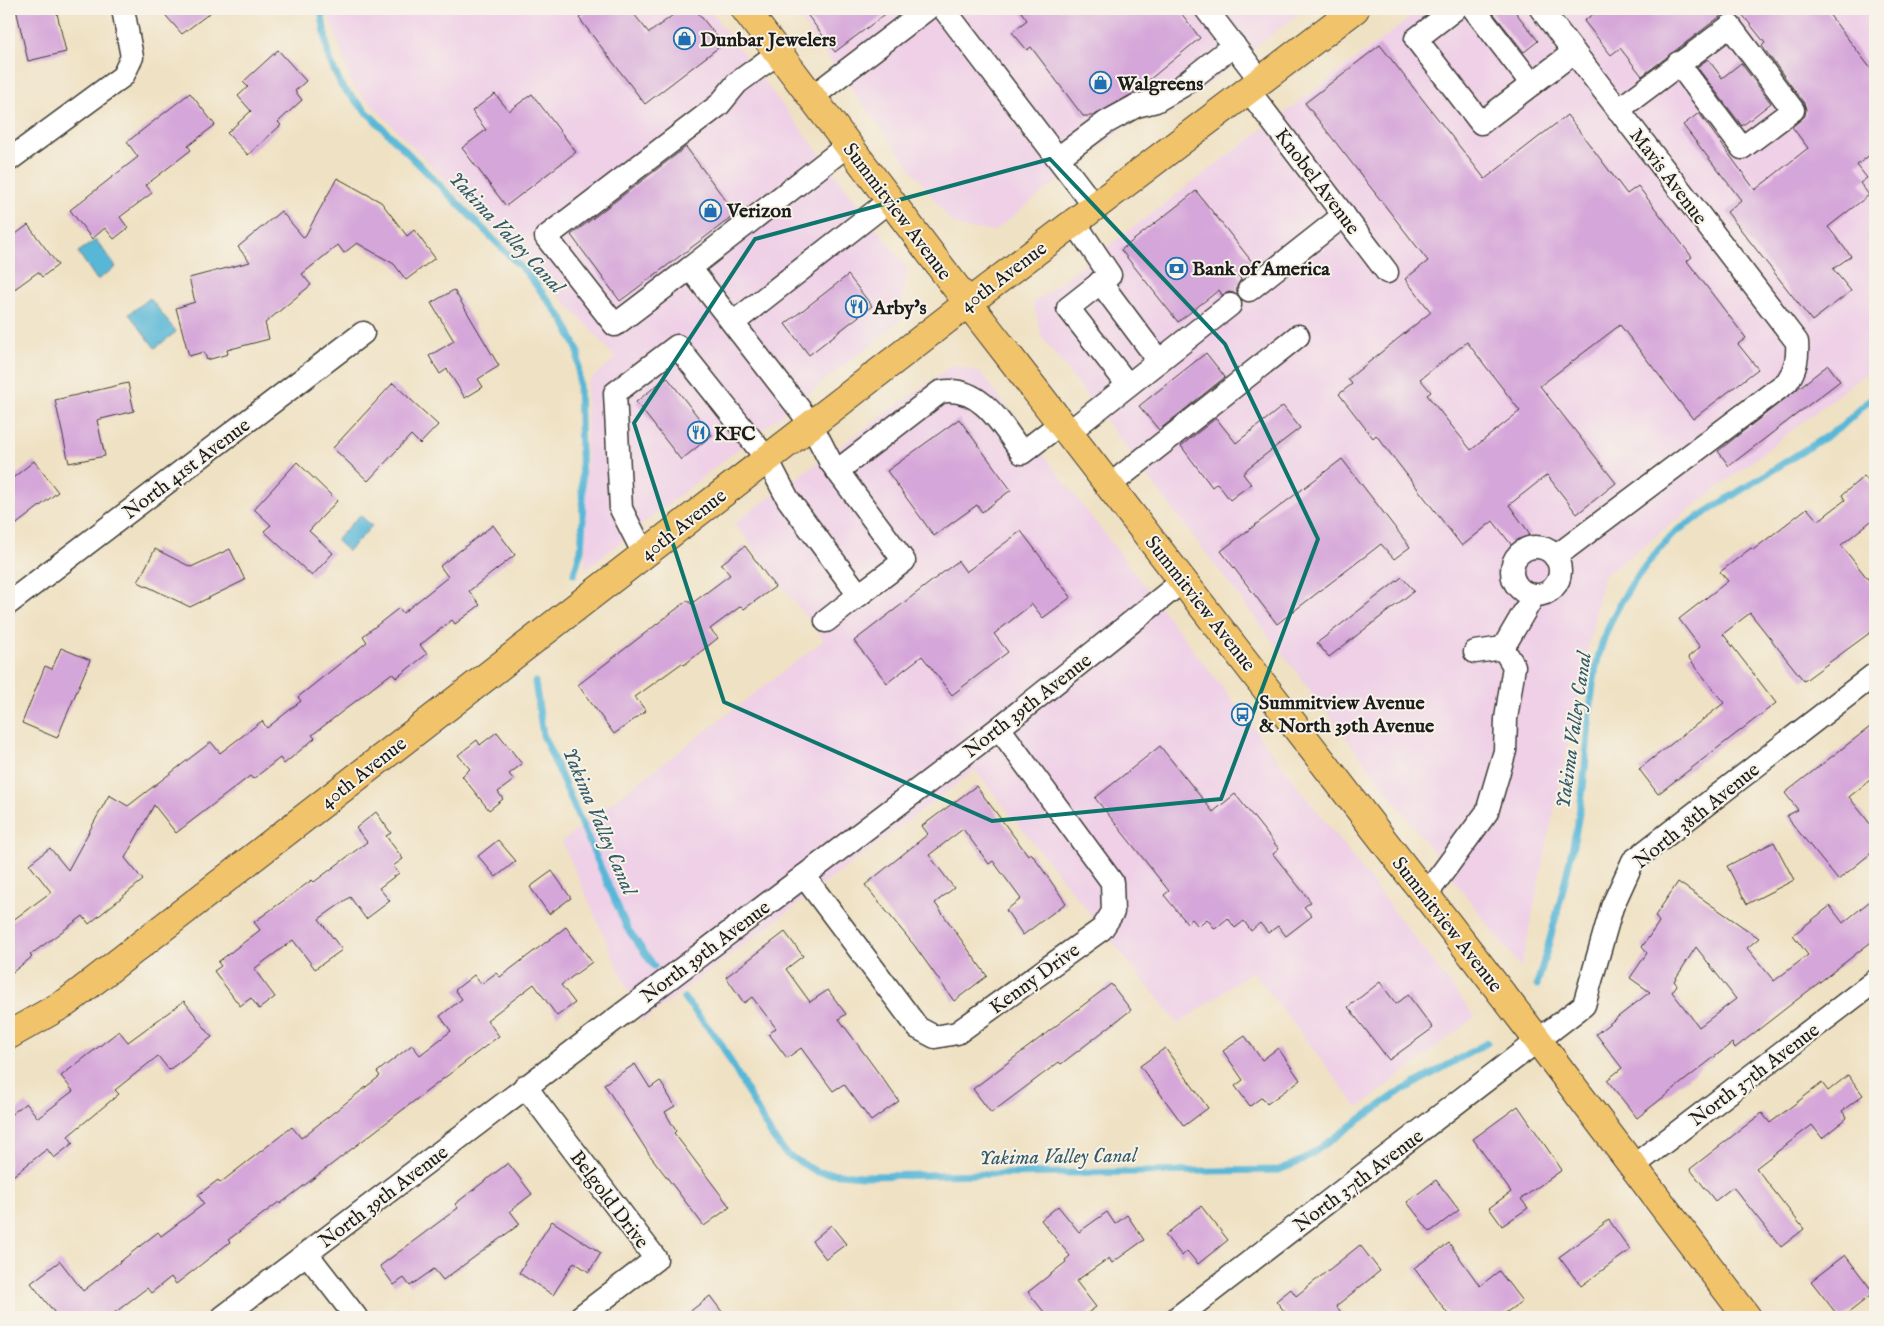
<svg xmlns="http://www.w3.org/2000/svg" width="1884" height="1326" font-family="'IM FELL English',serif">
<rect width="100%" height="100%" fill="#f7f3e8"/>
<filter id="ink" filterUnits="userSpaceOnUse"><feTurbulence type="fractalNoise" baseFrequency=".02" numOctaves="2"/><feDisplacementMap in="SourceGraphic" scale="10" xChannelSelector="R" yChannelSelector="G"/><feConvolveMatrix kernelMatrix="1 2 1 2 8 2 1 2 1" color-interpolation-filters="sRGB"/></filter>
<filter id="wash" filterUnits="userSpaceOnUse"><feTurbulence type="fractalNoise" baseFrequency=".0096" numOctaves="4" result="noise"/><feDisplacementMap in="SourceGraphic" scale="20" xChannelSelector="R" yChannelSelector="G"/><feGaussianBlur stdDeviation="1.12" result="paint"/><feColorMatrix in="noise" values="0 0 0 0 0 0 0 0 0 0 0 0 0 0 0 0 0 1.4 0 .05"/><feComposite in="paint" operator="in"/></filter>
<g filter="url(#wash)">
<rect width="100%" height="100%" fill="#efe1c3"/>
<!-- built -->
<g fill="#efd0e7">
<path d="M327 9H709L908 269 899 322 585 570 587 383 615 358 590 328 352 85Z"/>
<path d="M792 9H1304L1172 112 1134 120 994 231 965 228 951 222Z"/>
<path d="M1422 9H1875V352L1866 373 1603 577 1521 968 1042 337 1033 303Z"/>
<path d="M953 365 981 373 1475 1017 1358 1108 1253 971 1178 1024 975 770 642 1022 562 841 824 640 734 523Z"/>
</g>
<!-- water -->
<g fill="#59b7d7" stroke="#3a6a7a">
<path d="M96 240 116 267 97 280 78 252Z"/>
<path d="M150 298 176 332 155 348 129 314Z"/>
<path d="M360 515 372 526 348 551 336 540Z"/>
</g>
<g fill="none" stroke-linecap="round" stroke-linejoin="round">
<!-- stream -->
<g stroke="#59b7d7" stroke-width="7">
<path d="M321 9 329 59 342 87 527 273 564 321 578 351 583 519 581 550 574 574"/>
<path d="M535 682 543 735 627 928 654 966"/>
<path d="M1537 985C1554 926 1570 868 1580 808 1588 763 1587 717 1595 672 1604 618 1638 570 1675 532L1841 427 1875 395"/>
<path d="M684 998 720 1042 771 1135 786 1154 817 1172 862 1176 1279 1170 1303 1160 1396 1094 1487 1043"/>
</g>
</g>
<g id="blocks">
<!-- building -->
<g fill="#d5a6d9" fill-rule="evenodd">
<path d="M16 9H56L66 52 28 61Z"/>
<path d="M160 9H215L182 34Z"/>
<path d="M591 9H630L649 33 681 9H695L723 44 645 104 579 18Z"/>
<path d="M803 9H892L835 52Z"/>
<path d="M1019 9H1178L1200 38 1132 94 1093 116H1083L1031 47 1027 50 1012 32 1027 20Z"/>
<path d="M1490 9H1513L1538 41 1524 52Z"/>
<path d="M1599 9H1730L1642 76 1620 48 1611 55 1584 21Z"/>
<path d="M1738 9H1825L1875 74V151L1857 165 1867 178 1860 183 1869 195 1828 227 1851 256 1833 269 1851 291 1812 321 1727 212 1741 200 1683 125 1699 113 1755 190 1808 148 1792 127 1805 116 1806 109 1804 103 1762 46 1765 43Z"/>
<path d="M1380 45 1485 179 1567 115 1627 194 1638 186 1692 257 1687 261 1746 338 1738 344 1758 369 1693 419 1620 325 1540 386 1616 483 1577 514 1547 475 1509 505 1530 534 1513 547 1493 521 1462 546 1376 435 1373 438 1339 394 1352 384 1348 379 1431 312 1405 279 1428 261 1305 103ZM1467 342 1520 411 1471 450 1427 395 1431 392 1420 379Z"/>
<path d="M278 50 306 81 295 91 302 100 278 122 281 125 248 155 227 133 251 111 238 96 248 87 243 82Z"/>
<path d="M1708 59 1722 78 1741 63 1771 103 1742 126 1697 67Z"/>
<path d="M190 93 215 125 188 146 191 150 146 185 152 193 120 217 128 228 114 239 105 228 92 239 70 210 138 157 127 142Z"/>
<path d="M495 94 509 111 532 94 576 152 506 206 462 148 486 130 472 111Z"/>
<path d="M686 147 736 214 620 301 571 235Z"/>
<path d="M337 178 381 202 407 236 414 230 435 258 406 280 394 264 357 243 344 253 338 245 302 274 311 285 265 323 269 339 227 350 228 354 207 360 204 352 189 356 176 308 195 302 189 278 250 262 238 247 281 211 304 238Z"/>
<path d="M1196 191 1253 263 1238 275 1241 279 1237 286V294L1229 292 1222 295 1219 290 1178 322 1121 250Z"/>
<path d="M28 225 58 265 42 277 38 272 9 293V239Z"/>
<path d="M848 275 872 306 809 355 785 324Z"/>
<path d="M454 290 499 366 478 379 483 387 465 398 447 369 440 374 429 356 454 341 431 303Z"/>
<path d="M1206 353 1225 377 1159 430 1139 406Z"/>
<path d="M1828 365 1840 381 1729 466 1718 451Z"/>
<path d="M667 377 712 435 681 460 636 402Z"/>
<path d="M128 383 134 411 97 420 105 456 69 463 55 400Z"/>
<path d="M393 383 438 425 420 444 411 435 368 481 333 448Z"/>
<path d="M1283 406 1300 428 1248 468 1243 474 1251 484 1230 500 1217 483 1212 487 1181 446 1216 418 1236 443Z"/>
<path d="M959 419 1011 490 982 512 977 505 934 536 887 471Z"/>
<path d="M1342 459 1410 547 1394 559 1381 544 1277 624 1221 551Z"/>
<path d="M34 461 58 492 9 530V481Z"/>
<path d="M297 462 337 501 309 531 333 553 312 576 264 531 271 525 254 509Z"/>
<path d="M1864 476 1875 490V518L1841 545 1875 588V629L1804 681 1750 613 1723 634 1776 703 1658 794 1639 769 1724 703 1688 657 1700 647 1679 619 1728 581 1720 572 1751 548 1753 550 1807 508 1818 521 1845 500 1842 495Z"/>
<path d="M493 525 515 555 469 591 480 605 455 624 452 620 420 645 427 654 396 678 392 673 312 735 315 738 284 764 280 758 253 779 250 776 176 833 154 805 125 858 143 880 89 924 83 916 30 955 32 957 9 975V923L51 892 29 864 50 848 68 870 109 795 128 806 211 742 220 753 262 721 267 728 301 701 298 697 367 642 363 636 399 608 403 613 448 577 440 566Z"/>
<path d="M1021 531 1071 597 1043 618 1032 604 994 634 1008 652 952 695 922 656 887 683 854 641 958 561 966 572Z"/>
<path d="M745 546 775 587 744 609 741 606 710 629 718 638 684 665 682 663 635 697 646 711 614 734 578 685 688 600 691 604 730 575 721 564Z"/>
<path d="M155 549 191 567 230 549 245 580 190 607 138 582Z"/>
<path d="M1402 577 1414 591 1329 657 1317 643Z"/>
<path d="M61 648 90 660 57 738 22 723 45 666 52 669Z"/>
<path d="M1875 723V776L1849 797 1875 830V850L1838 880 1786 816 1798 810 1785 793Z"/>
<path d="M497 732 522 764 509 774 514 780 498 792 503 799 489 810 462 776 470 769 458 755 477 740 480 745Z"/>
<path d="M1160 746 1213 812 1235 794 1279 849 1273 854 1311 902 1304 907 1312 916 1286 936 1278 926 1268 933 1260 923 1251 931 1244 921 1235 928 1228 918 1215 929 1207 919 1198 926 1192 919 1187 923 1164 895 1169 891 1095 798Z"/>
<path d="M976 786 1028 855 1031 853 1066 903 1023 935 1006 910 1021 899 993 861 989 864 963 829 929 855 954 888 935 903 987 976 954 1001 914 945 865 885 928 834 922 826Z"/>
<path d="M376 812 391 833 386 836 403 859 393 866 399 873 379 888 390 901 366 919 350 897 319 919 342 950 315 969 293 940 254 969 275 997 259 1009 251 998 240 1006 214 971 221 966 218 962 260 930 254 922 312 880 314 882 367 842 356 828Z"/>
<path d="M498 840 516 861 496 877 478 856Z"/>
<path d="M1774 842 1794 880 1747 904 1727 866Z"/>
<path d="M552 871 571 898 549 914 530 887Z"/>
<path d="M1678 882 1759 938 1747 948 1774 981 1808 955 1793 935 1830 906 1843 923 1875 897V939L1735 1048 1732 1043 1637 1118 1607 1080 1622 1068 1596 1034 1650 992 1630 978 1647 953 1642 947 1659 922 1655 916ZM1696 947 1736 999 1699 1027 1672 992 1677 985 1674 981Z"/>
<path d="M566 927 592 962 561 985 575 1003 557 1016 534 984 487 1020 499 1036 280 1204 279 1202 228 1240 230 1242 176 1284 171 1277 151 1293 147 1288 109 1317H58L31 1283 60 1261 83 1291 158 1232 161 1236 204 1204 198 1195 218 1180 220 1183 292 1127 301 1138 380 1076 377 1072 412 1045 420 1055 451 1031 440 1016 462 999 455 990 474 975 481 984 496 973 500 977Z"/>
<path d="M785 932 803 956 786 969 810 1002 828 990 846 1014 839 1019 899 1101 871 1121 844 1084 833 1091 801 1048 787 1058 769 1034 776 1028 752 997 744 1003 726 977Z"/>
<path d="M1380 982 1396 1004 1408 995 1433 1028 1389 1060 1348 1007Z"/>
<path d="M1111 984 1131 1010 1061 1064 1059 1062 991 1113 973 1089Z"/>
<path d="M184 1001 212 1037 169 1070 158 1056 115 1090 119 1094 68 1136 73 1143 54 1158 47 1149 9 1179V1116L26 1103 38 1118 73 1091 61 1076 119 1031 128 1042Z"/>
<path d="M1245 1036 1262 1060 1278 1048 1300 1080 1267 1104 1262 1097 1250 1106 1235 1086 1243 1080 1223 1051Z"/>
<path d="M1165 1048 1208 1108 1184 1126 1140 1066Z"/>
<path d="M635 1064 650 1088 660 1081 675 1106 665 1112 676 1131 674 1133 730 1207 704 1226 649 1154 604 1084Z"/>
<path d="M1848 1075 1863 1095 1842 1111 1847 1118 1822 1138 1812 1125 1756 1168 1804 1229 1781 1247 1733 1187 1715 1201 1690 1169 1762 1113 1770 1123 1822 1083 1828 1091Z"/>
<path d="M1518 1106 1562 1170 1521 1199 1528 1208 1502 1226 1489 1208 1511 1192 1473 1139Z"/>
<path d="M508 1163 532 1194 510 1211 520 1224 443 1280 434 1269 410 1286 404 1278 394 1285 380 1266 458 1208 455 1204Z"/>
<path d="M1436 1180 1459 1210 1430 1232 1407 1202Z"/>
<path d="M1058 1206 1079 1232 1107 1212 1115 1224 1127 1215 1144 1240 1112 1263 1109 1258 1076 1281 1096 1307 1082 1317H1048L1028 1292 1066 1262 1065 1260 1070 1256 1041 1220Z"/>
<path d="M1201 1206 1228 1240 1198 1264 1187 1251 1182 1256 1165 1235Z"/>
<path d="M1609 1220 1630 1250 1581 1286 1559 1257Z"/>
<path d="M552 1221 601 1253 589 1272 574 1262 553 1295 519 1273Z"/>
<path d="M831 1225 846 1244 826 1259 812 1241Z"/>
<path d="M1449 1243 1480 1286 1499 1271 1522 1301 1500 1317H1450L1414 1268Z"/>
<path d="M1360 1245 1380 1271 1336 1306 1345 1317H1289L1276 1301 1291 1289 1296 1296Z"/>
<path d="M1845 1255 1874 1293 1843 1317H1839L1811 1281Z"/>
<path d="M710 1296 726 1317H683Z"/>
</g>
</g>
</g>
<g filter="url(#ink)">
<use href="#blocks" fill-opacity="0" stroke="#3c3a35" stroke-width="1"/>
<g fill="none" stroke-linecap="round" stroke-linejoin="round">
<defs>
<g id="minor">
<path d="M944 9 1095 207"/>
<path d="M1206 9 1261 81"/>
<path d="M1455 9 1416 39 1481 123 1574 52"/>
<path d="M1474 9 1532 84"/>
<path d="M1541 9 1797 342C1798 358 1796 369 1787 382L1555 557"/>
<path d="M778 53 737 83 719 105 546 237 615 325 690 268 811 424 830 461 904 561 859 595"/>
<path d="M1249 91 1387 272"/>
<path d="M812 97 927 9"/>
<path d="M1618 110 1730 26 1793 110 1742 148 1678 63"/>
<path d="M1058 158 1105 123 1136 106 1156 101 1182 86 1234 45"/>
<path d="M9 160 123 76 132 57 123 9"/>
<path d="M1075 223 1110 275 1068 308 1128 385"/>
<path d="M690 268 848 145"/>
<path d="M1100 282 1159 361"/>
<path d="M1249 290 1344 215"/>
<path d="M733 323 890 200"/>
<path d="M1069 432 1230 305"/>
<path d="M837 471 940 392C980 384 1002 425 1022 453L1061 423"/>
<path d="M1110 485 1298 336"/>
<circle cx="1536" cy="571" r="24"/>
<path d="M644 554 621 509 615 393 677 346 767 459 788 499 859 595 826 621"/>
<path d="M9 603 363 333"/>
<path d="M1503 648 1534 595"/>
<path d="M804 876 918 1028 935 1037 957 1033 1102 929 1113 912 1112 882 999 728"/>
<path d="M1426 895 1487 812 1505 751 1506 719 1514 666 1503 648 1475 652"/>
<path d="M525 1086 656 1259 580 1317"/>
<path d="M1632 1167 1875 981"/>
<path d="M307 1254 356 1317"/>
<path d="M223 1317 999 728 1184 580"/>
<path d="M1178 1317 1584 1005 1612 907 1633 861 1875 674"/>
</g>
<g id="major">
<path d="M745 9 968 303 1530 1030 1747 1317"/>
<path d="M9 1035 67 1002 968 303 1355 9"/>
</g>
</defs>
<!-- minor casing -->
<use href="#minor" stroke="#3c3a35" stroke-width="25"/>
<!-- major casing -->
<use href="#major" stroke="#3c3a35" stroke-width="30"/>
<!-- minor -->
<use href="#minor" stroke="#fff" stroke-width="22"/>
<!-- major -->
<use href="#major" stroke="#f1c36a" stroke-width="28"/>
</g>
</g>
<!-- marked area -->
<path fill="none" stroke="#0f766e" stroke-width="4" stroke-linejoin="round" d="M1050 159 1225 344 1318 539 1221 799 992 821 724 702 634 423 755 239Z"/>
<!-- icons -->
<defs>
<symbol id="shop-ring" viewBox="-11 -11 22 22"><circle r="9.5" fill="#f7f3e8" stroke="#1f6fb2" stroke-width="1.5"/><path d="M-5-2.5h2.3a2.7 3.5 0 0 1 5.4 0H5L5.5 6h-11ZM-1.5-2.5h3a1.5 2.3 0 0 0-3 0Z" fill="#1f6fb2"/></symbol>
<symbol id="bank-ring" viewBox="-11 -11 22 22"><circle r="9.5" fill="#f7f3e8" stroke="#1f6fb2" stroke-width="1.5"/><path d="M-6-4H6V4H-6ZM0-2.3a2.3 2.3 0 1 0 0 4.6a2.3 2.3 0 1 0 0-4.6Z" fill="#1f6fb2"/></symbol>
<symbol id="restaurant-ring" viewBox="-11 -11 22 22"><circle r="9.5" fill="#f7f3e8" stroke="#1f6fb2" stroke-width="1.5"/><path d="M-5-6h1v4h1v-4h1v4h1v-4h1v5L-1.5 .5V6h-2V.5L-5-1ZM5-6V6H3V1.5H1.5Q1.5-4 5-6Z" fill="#1f6fb2"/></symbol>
<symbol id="bus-ring" viewBox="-11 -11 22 22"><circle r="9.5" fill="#f7f3e8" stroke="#1f6fb2" stroke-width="1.5"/><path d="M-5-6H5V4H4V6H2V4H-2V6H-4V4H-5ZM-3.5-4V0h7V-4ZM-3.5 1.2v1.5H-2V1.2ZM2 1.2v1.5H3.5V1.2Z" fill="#1f6fb2"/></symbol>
</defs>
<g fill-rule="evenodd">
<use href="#shop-ring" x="672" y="26" width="25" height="25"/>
<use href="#shop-ring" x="1088" y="70" width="25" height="25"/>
<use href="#shop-ring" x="698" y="198" width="25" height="25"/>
<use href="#bank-ring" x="1164" y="256" width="25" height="25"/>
<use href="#restaurant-ring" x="844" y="294" width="25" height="25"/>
<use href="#restaurant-ring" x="686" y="420" width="25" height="25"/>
<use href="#bus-ring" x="1230" y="702" width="25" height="25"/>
</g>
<g text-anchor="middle" stroke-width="4" stroke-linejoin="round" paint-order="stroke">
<!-- poi labels -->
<g font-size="20" font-weight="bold" fill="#1c1c1c" stroke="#f7f3e8" text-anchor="start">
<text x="700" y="46">Dunbar Jewelers</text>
<text x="1117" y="90">Walgreens</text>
<text x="727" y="217">Verizon</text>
<text x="1192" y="275">Bank of America</text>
<text x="873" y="314">Arby's</text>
<text x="714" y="440">KFC</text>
<text x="1259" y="709">Summitview Avenue<tspan x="1259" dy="23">&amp; North 39th Avenue</tspan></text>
</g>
<!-- street labels -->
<g font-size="20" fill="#1c1c1c" stroke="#f7f3e8">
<text transform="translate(1669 176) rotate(53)" y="7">Mavis Avenue</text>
<text transform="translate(1318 181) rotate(53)" y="7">Knobel Avenue</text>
<text transform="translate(898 211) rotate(53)" y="7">Summitview Avenue</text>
<text transform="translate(1003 276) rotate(-37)" y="7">40th Avenue</text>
<text transform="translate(186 468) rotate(-37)" y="7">North 41st Avenue</text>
<text transform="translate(683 524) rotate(-38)" y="7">40th Avenue</text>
<text transform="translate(1201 603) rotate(52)" y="7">Summitview Avenue</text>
<text transform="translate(1027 705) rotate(-38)" y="7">North 39th Avenue</text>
<text transform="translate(363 772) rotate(-38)" y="7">40th Avenue</text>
<text transform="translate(1696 815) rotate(-39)" y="7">North 38th Avenue</text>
<text transform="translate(1448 924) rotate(52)" y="7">Summitview Avenue</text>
<text transform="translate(705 951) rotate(-37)" y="7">North 39th Avenue</text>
<text transform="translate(1034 978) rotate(-36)" y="7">Kenny Drive</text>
<text transform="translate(1754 1074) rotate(-37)" y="7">North 37th Avenue</text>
<text transform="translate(1358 1180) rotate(-37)" y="7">North 37th Avenue</text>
<text transform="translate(383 1196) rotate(-37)" y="7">North 39th Avenue</text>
<text transform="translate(610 1199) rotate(53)" y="7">Belgold Drive</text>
</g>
<!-- water labels -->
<g font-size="21" font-style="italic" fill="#345a67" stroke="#f7f3e8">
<text transform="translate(507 232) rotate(47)" y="7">Yakima Valley Canal</text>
<text transform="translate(1573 730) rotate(-82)" y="7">Yakima Valley Canal</text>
<text transform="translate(600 821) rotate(67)" y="7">Yakima Valley Canal</text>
<text transform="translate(1058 1156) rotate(-1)" y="7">Yakima Valley Canal</text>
</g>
</g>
<!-- margin -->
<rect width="1884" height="1326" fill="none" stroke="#f7f3e8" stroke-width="30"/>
</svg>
